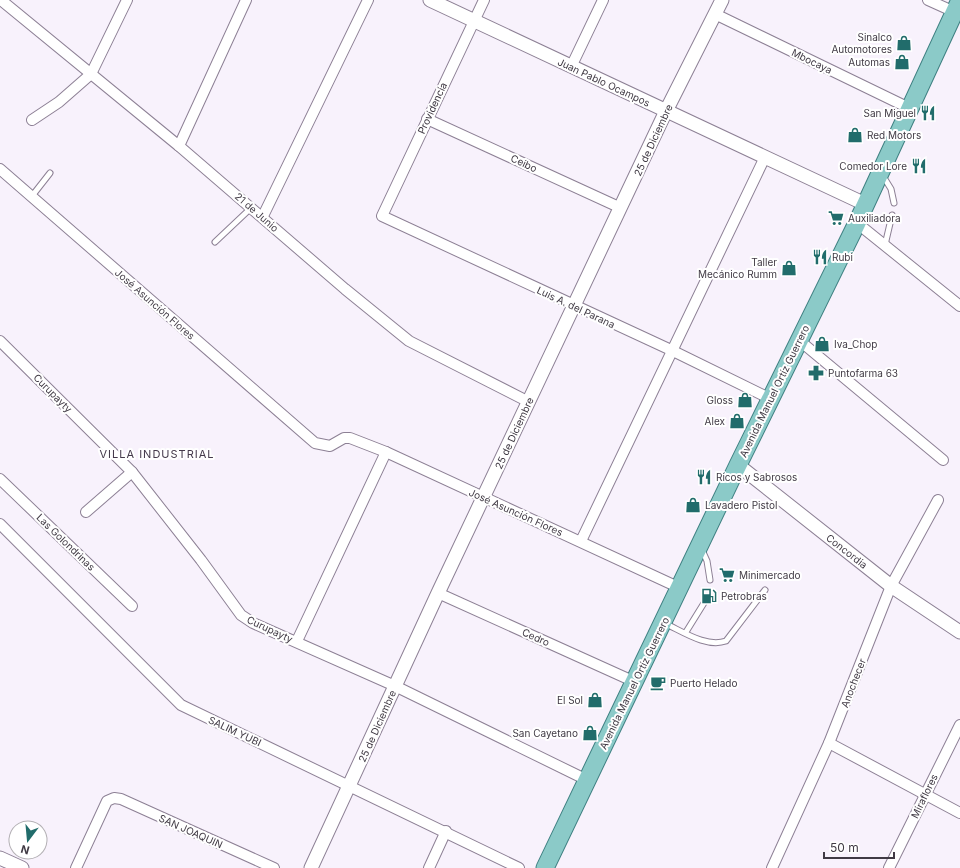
<svg xmlns="http://www.w3.org/2000/svg" width="960" height="868" font-family="Inter,sans-serif">
<rect width="100%" height="100%" fill="#f8f2fc"/>
<g fill="none" stroke-linecap="round" stroke-linejoin="round">
<defs>
<g id="service">
<path d="M883 176 891 189 894 203"/>
<path d="M32 196 50 173"/>
<path d="M215 242 251 208"/>
<path d="M885 245 892 215"/>
<path d="M702 550 707 561 710 580"/>
<path d="M664 623C682 631 706 648 726 641L765 590"/>
<path d="M686 632 704 603"/>
</g>
<g id="minor">
<path d="M1 0 179 146 345 289 409 341 529 402"/>
<path d="M484 0 382 216 671 350 771 399"/>
<path d="M928 0 959 14"/>
<path d="M715 14 909 108"/>
<path d="M571 67 603 0"/>
<path d="M427 119 621 208"/>
<path d="M32 120 59 102 91 74 127 0"/>
<path d="M179 146 246 0"/>
<path d="M0 169 315 443 330 446 344 438H350L386 452 680 588"/>
<path d="M263 216 368 0"/>
<path d="M857 223 960 306"/>
<path d="M0 341 132 472 201 560 241 615 253 623 395 686 587 780"/>
<path d="M800 341 943 460"/>
<path d="M0 479 132 606"/>
<path d="M86 512 132 472"/>
<path d="M0 524 181 705 519 868"/>
<path d="M581 541 765 157"/>
<path d="M438 593 635 682"/>
<path d="M297 641 386 452"/>
<path d="M829 743 960 813"/>
<path d="M76 868 107 801 114 798 121 799 274 868"/>
<path d="M429 868 446 831"/>
<path d="M772 868 829 743 891 586 938 500"/>
<path d="M889 868 960 725"/>
</g>
<g id="tertiary">
<path d="M430 0 865 204"/>
<path d="M738 465 891 586 960 632"/>
<path d="M0 858 22 868"/>
<path d="M311 868 438 593 666 111 722 0"/>
</g>
<path id="primary" d="M545 868 738 465 857 223 960 0"/>
</defs>
<!-- service casing -->
<use href="#service" stroke="#8d8095" stroke-width="7"/>
<!-- minor casing -->
<use href="#minor" stroke="#8d8095" stroke-width="12"/>
<!-- tertiary casing -->
<use href="#tertiary" stroke="#8d8095" stroke-width="15"/>
<!-- primary casing -->
<use href="#primary" stroke="#3f8082" stroke-width="19"/>
<!-- service -->
<use href="#service" stroke="#fff" stroke-width="5"/>
<!-- minor -->
<use href="#minor" stroke="#fff" stroke-width="10"/>
<!-- tertiary -->
<use href="#tertiary" stroke="#fff" stroke-width="13"/>
<!-- primary -->
<use href="#primary" stroke="#8bcac8" stroke-width="17"/>
</g>
<!-- icons -->
<defs>
<symbol id="shop-bare" viewBox="-9 -9 18 18"><path d="M-5-2.5h2.3a2.7 3.5 0 0 1 5.4 0H5L5.5 6h-11ZM-1.5-2.5h3a1.5 2.3 0 0 0-3 0Z" fill="#216c6b" stroke="#fff" stroke-width="2.5" paint-order="stroke"/></symbol>
<symbol id="restaurant-bare" viewBox="-9 -9 18 18"><path d="M-5-6h1v4h1v-4h1v4h1v-4h1v5L-1.5 .5V6h-2V.5L-5-1ZM5-6V6H3V1.5H1.5Q1.5-4 5-6Z" fill="#216c6b" stroke="#fff" stroke-width="2.5" paint-order="stroke"/></symbol>
<symbol id="supermarket-bare" viewBox="-9 -9 18 18"><path d="M-6-5.5h2.5l.6 2H6L4.5 2H-2.5L-4.4-4H-6ZM-1.5 3.2a1.3 1.3 0 1 0 .1 0ZM3 3.2a1.3 1.3 0 1 0 .1 0Z" fill="#216c6b" stroke="#fff" stroke-width="2.5" paint-order="stroke"/></symbol>
<symbol id="pharmacy-bare" viewBox="-9 -9 18 18"><path d="M-2-6h4v4h4v4h-4v4h-4v-4h-4v-4h4Z" fill="#216c6b" stroke="#fff" stroke-width="2.5" paint-order="stroke"/></symbol>
<symbol id="fuel-bare" viewBox="-9 -9 18 18"><path d="M-5.5-6h7V0h2V4h1.3V-2.5L3-4.5l.8-.8L6-3V5H2.5V1h-1V6h-7ZM-4.2-4.7v3.2H.2V-4.7Z" fill="#216c6b" stroke="#fff" stroke-width="2.5" paint-order="stroke"/></symbol>
<symbol id="cafe-bare" viewBox="-9 -9 18 18"><path d="M-5.5-4.5H6V0H3Q3 3.5 0 3.5H-2.5Q-5.5 3.5-5.5 0ZM3-3.2v2h1.7v-2ZM-6 4.5H4V6H-6Z" fill="#216c6b" stroke="#fff" stroke-width="2.5" paint-order="stroke"/></symbol>
</defs>
<g fill-rule="evenodd">
<use href="#shop-bare" x="893" y="32" width="22" height="22"/>
<use href="#shop-bare" x="891" y="51" width="22" height="22"/>
<use href="#restaurant-bare" x="917" y="102" width="22" height="22"/>
<use href="#shop-bare" x="844" y="124" width="22" height="22"/>
<use href="#restaurant-bare" x="908" y="155" width="22" height="22"/>
<use href="#supermarket-bare" x="825" y="207" width="22" height="22"/>
<use href="#restaurant-bare" x="809" y="246" width="22" height="22"/>
<use href="#shop-bare" x="778" y="257" width="22" height="22"/>
<use href="#shop-bare" x="811" y="333" width="22" height="22"/>
<use href="#pharmacy-bare" x="805" y="362" width="22" height="22"/>
<use href="#shop-bare" x="734" y="389" width="22" height="22"/>
<use href="#shop-bare" x="726" y="410" width="22" height="22"/>
<use href="#restaurant-bare" x="693" y="466" width="22" height="22"/>
<use href="#shop-bare" x="682" y="494" width="22" height="22"/>
<use href="#supermarket-bare" x="716" y="564" width="22" height="22"/>
<use href="#fuel-bare" x="698" y="585" width="22" height="22"/>
<use href="#cafe-bare" x="647" y="672" width="22" height="22"/>
<use href="#shop-bare" x="584" y="689" width="22" height="22"/>
<use href="#shop-bare" x="579" y="722" width="22" height="22"/>
</g>
<g text-anchor="middle" stroke-width="4" stroke-linejoin="round" paint-order="stroke">
<!-- poi labels -->
<g font-size="10" fill="#403a44" stroke="#fff" text-anchor="start">
<text x="892" y="41" text-anchor="end">Sinalco<tspan x="892" dy="12">Automotores</tspan></text>
<text x="890" y="66" text-anchor="end">Automas</text>
<text x="916" y="117" text-anchor="end">San Miguel</text>
<text x="867" y="139">Red Motors</text>
<text x="907" y="170" text-anchor="end">Comedor Lore</text>
<text x="848" y="222">Auxiliadora</text>
<text x="832" y="261">Rubi</text>
<text x="777" y="266" text-anchor="end">Taller<tspan x="777" dy="12">Mecánico Rumm</tspan></text>
<text x="834" y="348">Iva_Chop</text>
<text x="828" y="377">Puntofarma 63</text>
<text x="733" y="404" text-anchor="end">Gloss</text>
<text x="725" y="425" text-anchor="end">Alex</text>
<text x="716" y="481">Ricos y Sabrosos</text>
<text x="705" y="509">Lavadero Pistol</text>
<text x="739" y="579">Minimercado</text>
<text x="721" y="600">Petrobras</text>
<text x="670" y="687">Puerto Helado</text>
<text x="583" y="704" text-anchor="end">El Sol</text>
<text x="578" y="737" text-anchor="end">San Cayetano</text>
</g>
<!-- street labels -->
<g font-size="10" fill="#403a44" stroke="#fff">
<text transform="translate(812 61) rotate(26)" y="4">Mbocaya</text>
<text transform="translate(604 82) rotate(25)" y="4">Juan Pablo Ocampos</text>
<text transform="translate(432 108) rotate(-65)" y="4">Providencia</text>
<text transform="translate(653 140) rotate(-65)" y="4">25 de Diciembre</text>
<text transform="translate(524 163) rotate(25)" y="4">Ceibo</text>
<text transform="translate(257 212) rotate(41)" y="4">21 de Junio</text>
<text transform="translate(155 304) rotate(41)" y="4">José Asunción Flores</text>
<text transform="translate(576 307) rotate(25)" y="4">Luis A. del Parana</text>
<text transform="translate(774 391) rotate(-64)" y="4">Avenida Manuel Ortíz Guerrero</text>
<text transform="translate(53 393) rotate(45)" y="4">Curupayty</text>
<text transform="translate(514 433) rotate(-65)" y="4">25 de Diciembre</text>
<text transform="translate(516 512) rotate(24)" y="4">José Asunción Flores</text>
<text transform="translate(66 542) rotate(44)" y="4">Las Golondrinas</text>
<text transform="translate(847 551) rotate(38)" y="4">Concordia</text>
<text transform="translate(270 629) rotate(25)" y="4">Curupayty</text>
<text transform="translate(536 637) rotate(24)" y="4">Cedro</text>
<text transform="translate(634 683) rotate(-64)" y="4">Avenida Manuel Ortíz Guerrero</text>
<text transform="translate(853 683) rotate(-69)" y="4">Anochecer</text>
<text transform="translate(377 726) rotate(-66)" y="4">25 de Diciembre</text>
<text transform="translate(235 731) rotate(25)" y="4">SALIM YUBI</text>
<text transform="translate(924 796) rotate(-64)" y="4">Miraflores</text>
<text transform="translate(191 831) rotate(24)" y="4">SAN JOAQUIN</text>
</g>
<!-- neighbourhood labels -->
<g font-size="11" letter-spacing="1" fill="#44394b" stroke="#fff">
<text x="157" y="458">VILLA INDUSTRIAL</text>
</g>
</g>
<!-- north arrow -->
<g transform="translate(28 840) rotate(196)"><circle r="19" fill="#ffffff" stroke="#b3b0b4"/>
<path d="M0-3L7 15L0 10L-7 15Z" fill="#216c6b"/>
<text y="-6" font-size="11" font-weight="bold" text-anchor="middle" fill="#403a44">N</text>
</g>
<!-- scale -->
<path d="M824 852v6h70v-6" fill="none" stroke="#403a44" stroke-width="2"/>
<text x="830" y="852" font-size="12" fill="#403a44" stroke="#ffffff" stroke-width="3" paint-order="stroke">50 m</text>
</svg>
